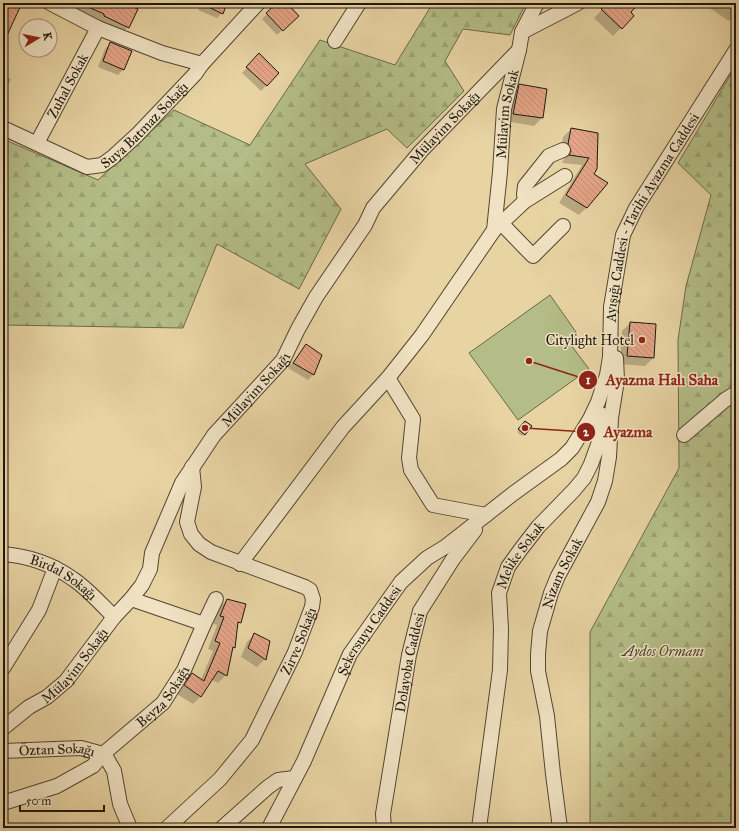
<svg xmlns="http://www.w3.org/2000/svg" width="739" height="831" font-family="'IM FELL Great Primer',serif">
<defs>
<pattern id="forest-firs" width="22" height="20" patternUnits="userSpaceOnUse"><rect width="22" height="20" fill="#b4bd87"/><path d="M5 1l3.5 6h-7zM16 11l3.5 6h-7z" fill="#9aa273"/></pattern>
<pattern id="building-back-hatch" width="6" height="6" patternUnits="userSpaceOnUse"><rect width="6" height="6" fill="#e4a487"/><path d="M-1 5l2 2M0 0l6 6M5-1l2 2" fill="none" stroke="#c38c73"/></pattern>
</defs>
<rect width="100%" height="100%" fill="#e8d3a3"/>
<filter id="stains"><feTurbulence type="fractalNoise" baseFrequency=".005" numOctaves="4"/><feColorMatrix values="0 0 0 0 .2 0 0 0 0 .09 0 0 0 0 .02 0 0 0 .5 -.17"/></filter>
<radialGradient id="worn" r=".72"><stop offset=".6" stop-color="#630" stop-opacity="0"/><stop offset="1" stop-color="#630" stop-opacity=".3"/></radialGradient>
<!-- grass -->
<path fill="#b4bd87" stroke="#6a6a4a" d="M550 295 576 332 571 345 589 369 518 420 469 353Z"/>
<!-- forest -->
<g fill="url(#forest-firs)" stroke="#6a6a4a">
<path d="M433 3H526L510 35 463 29 445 61 464 91 407 148 387 129 305 164 341 209 299 289 217 244 183 328 3 325V139L98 180 174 110 250 145 320 40 395 65Z"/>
<path d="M736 66V828H590V632L679 468 678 340 686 286 711 195 678 163Z"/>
</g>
<!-- shadow -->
<g fill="#0003">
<path d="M52 3H123L136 10 128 27 120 35Z"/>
<path d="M202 3H226L222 13 217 18 198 10Z"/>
<path d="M279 3H286L292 21 277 35 262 19Z"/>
<path d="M608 3H628L621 28 613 36 594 18Z"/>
<path d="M702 3H736V14L729 21Z"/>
<path d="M110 43 123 70 118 75 98 67 105 49Z"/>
<path d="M259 55 278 73 261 91 242 73Z"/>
<path d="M3 75 11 79 3 97Z"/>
<path d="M519 85 542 118 534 126 505 121 511 93Z"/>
<path d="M571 129 597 134 593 174 587 207 579 215 559 203 582 165 562 163 564 159 561 152 563 137Z"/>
<path d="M630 323 655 325 653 358 645 366 620 364 622 331Z"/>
<path d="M306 346 320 355 313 375 308 380 288 368Z"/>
<path d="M523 424 525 434 522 436 517 432Z"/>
<path d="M227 600 240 622 237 626 234 647 231 650 226 675 218 683 212 680 200 697 193 704 177 694 184 682 192 674 201 680 213 651 208 649 217 625 213 624 219 608Z"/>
<path d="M255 634 269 641 265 659 257 667 241 657 247 642Z"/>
</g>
<!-- building -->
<g fill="url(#building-back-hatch)" stroke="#1f170c">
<path d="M3 3H22L3 44Z"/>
<path d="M79 3H125L138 9 129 28 104 16V14Z"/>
<path d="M200 3H227L223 14Z"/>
<path d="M277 3H287L299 16 283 31 266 13Z"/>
<path d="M607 3H629L635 8 631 12 634 16 622 29 601 9Z"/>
<path d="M110 42 132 51 124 70 103 61Z"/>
<path d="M259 53 279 73 267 86 246 67Z"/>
<path d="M519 84 547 89 543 118 513 114Z"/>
<path d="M571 128 598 133 597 169 594 174 608 183 587 208 566 195 589 158 569 155 571 151 568 144Z"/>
<path d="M630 322 656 324 654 358 627 356Z"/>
<path d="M306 344 322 355 314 375 293 363Z"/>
<path d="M525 421 532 426 525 435 518 429Z"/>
<path d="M227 599 246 604 241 623 238 622 235 648 233 647 227 676 218 671 201 697 184 685 192 673 204 681 220 643 215 641 224 617 220 616Z"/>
<path d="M254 633 270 641 266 660 248 648Z"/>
</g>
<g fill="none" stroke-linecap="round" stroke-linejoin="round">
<defs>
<g id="minor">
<path d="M50 3 98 28 162 53 202 64"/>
<path d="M522 32 578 3"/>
<path d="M335 41 359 3"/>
<path id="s1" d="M3 128 87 167 102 165 113 157 137 135 195 74 202 64 258 3"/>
<path id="s2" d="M37 143 98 28"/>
<path d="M525 201 524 194 525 186 549 156 563 150"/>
<path d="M501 223 533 256 563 226"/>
<path id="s3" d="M494 230 500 172 504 109 519 50 522 32 537 3"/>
<path d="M388 378 413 419 409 458 411 470 433 505 486 515"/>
<path d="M684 435 725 400 736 393"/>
<path id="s4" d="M3 554C28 556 52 564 73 579 88 589 101 604 114 617"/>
<path d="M240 564 343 427 388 378 422 335 494 230 525 201 565 176"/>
<path d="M204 624 216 599"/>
<path d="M3 668 39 610 55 568"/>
<path id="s5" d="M3 728 29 707 47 697 66 681 114 617 131 599 142 585 150 569 152 553 182 483 214 435 283 360 298 329 316 297 365 225 373 208 421 151 519 50"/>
<path id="s6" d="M3 751 81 748 103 754 106 757 114 771 120 804 130 828"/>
<path id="s7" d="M3 803 57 786 93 766 103 754 163 703 184 670 204 624 131 599"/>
<path id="s8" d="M167 828 220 779 252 740 295 652 312 607 313 599 310 590 305 587 211 552 199 544 191 534 187 522 194 487 192 467"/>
<path d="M222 828 268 787 278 780 294 778"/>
<path id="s9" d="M269 828 304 761 350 654 401 582 427 558 445 547 514 493 561 459 572 448 590 419 598 402 607 375 610 357 611 307 623 235 636 208 736 50"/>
<path id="s10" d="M384 828 383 814 409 655 420 611 453 559 475 530"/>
<path id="s11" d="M479 828 500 670 501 629 499 593 508 567 521 549 538 527 574 490 584 478 591 464 599 442 603 415"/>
<path id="s12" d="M560 828 553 774 547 716 538 671V654L540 631 551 593 558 576 598 502 605 481 609 457 611 418 617 380 616 358"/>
</g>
</defs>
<!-- minor casing -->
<use href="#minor" stroke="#514632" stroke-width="16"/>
<!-- minor -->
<use href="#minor" stroke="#f0e2c3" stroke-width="14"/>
</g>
<!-- markers -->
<circle fill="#8f2418" stroke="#f0e2c3" stroke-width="1.5" cx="642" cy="340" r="4"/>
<g text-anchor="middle" stroke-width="3" stroke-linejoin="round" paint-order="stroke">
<!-- street labels -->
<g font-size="14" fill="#1f170c" stroke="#f0e2c3">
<text dy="5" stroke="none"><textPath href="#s2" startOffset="65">Zuhal Sokak</textPath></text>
<text dy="5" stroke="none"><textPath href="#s3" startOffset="117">Mülayim Sokak</textPath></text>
<text dy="5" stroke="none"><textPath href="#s1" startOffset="166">Suya Batmaz Sokağı</textPath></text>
<text dy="5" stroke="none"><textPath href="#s5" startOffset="756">Mülayim Sokağı</textPath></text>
<text dy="5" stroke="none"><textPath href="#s9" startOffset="747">Ayışığı Caddesi - Tarihi Ayazma Caddesi</textPath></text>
<text dy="5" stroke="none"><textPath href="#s5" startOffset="431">Mülayim Sokağı</textPath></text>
<text dy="5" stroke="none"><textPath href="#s11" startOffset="280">Melike Sokak</textPath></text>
<text dy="5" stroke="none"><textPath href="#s12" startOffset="261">Nizam Sokak</textPath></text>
<text dy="5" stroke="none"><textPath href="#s4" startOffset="66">Birdal Sokağı</textPath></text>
<text dy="5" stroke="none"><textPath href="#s9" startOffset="222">Şekersuyu Caddesi</textPath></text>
<text dy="5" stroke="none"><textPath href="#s8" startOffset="232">Zirve Sokağı</textPath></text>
<text dy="5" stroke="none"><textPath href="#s10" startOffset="168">Dolayoba Caddesi</textPath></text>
<text dy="5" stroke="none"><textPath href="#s5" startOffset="96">Mülayim Sokağı</textPath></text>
<text dy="5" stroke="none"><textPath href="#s7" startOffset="197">Beyza Sokağı</textPath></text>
<text dy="5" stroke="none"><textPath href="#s6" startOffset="54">Öztan Sokağı</textPath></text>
</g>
<!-- poi labels -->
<g font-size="14" fill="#1f170c" stroke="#f0e2c3" text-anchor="end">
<text x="634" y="345">Citylight Hotel</text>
</g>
<!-- park labels -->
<g font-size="14" font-style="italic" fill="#4c4931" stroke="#f0e2c3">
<text x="663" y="656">Aydos Ormanı</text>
</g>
</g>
<!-- callouts -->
<path fill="none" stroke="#8f2418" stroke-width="1.5" d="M529 361L588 380M525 428L586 432"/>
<g fill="#8f2418" stroke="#f0e2c3" stroke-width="1.5">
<circle cx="529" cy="361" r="4"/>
<circle cx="525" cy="428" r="4"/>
<circle cx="588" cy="380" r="10"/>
<circle cx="586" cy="432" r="10"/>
</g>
<g font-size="12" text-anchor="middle" font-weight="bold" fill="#fff">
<text x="588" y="384">1</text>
<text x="586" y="436">2</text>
</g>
<g font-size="15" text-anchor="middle" font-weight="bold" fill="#8f2418" stroke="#f0e2c3" stroke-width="3" stroke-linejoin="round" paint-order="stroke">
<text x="662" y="385">Ayazma Halı Saha</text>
<text x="628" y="437">Ayazma</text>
</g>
<!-- margin -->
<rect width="739" height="831" fill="none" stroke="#e8d3a3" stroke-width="16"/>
<rect x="4" y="4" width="731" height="823" fill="none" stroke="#1f170c" stroke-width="2"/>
<rect x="8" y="8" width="723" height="815" fill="none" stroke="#1f170c"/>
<!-- north arrow -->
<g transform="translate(38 38) rotate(80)"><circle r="19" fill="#f0e2c3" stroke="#9c917a"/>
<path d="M0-3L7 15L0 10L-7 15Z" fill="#8f2418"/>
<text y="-6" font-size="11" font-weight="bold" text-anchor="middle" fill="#1f170c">K</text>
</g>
<!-- scale -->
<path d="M20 805v6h84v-6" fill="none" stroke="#1f170c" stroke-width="2"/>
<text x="26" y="805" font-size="12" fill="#1f170c" stroke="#f0e2c3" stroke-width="3" paint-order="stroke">50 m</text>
<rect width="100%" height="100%" filter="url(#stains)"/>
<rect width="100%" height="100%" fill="url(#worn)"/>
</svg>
